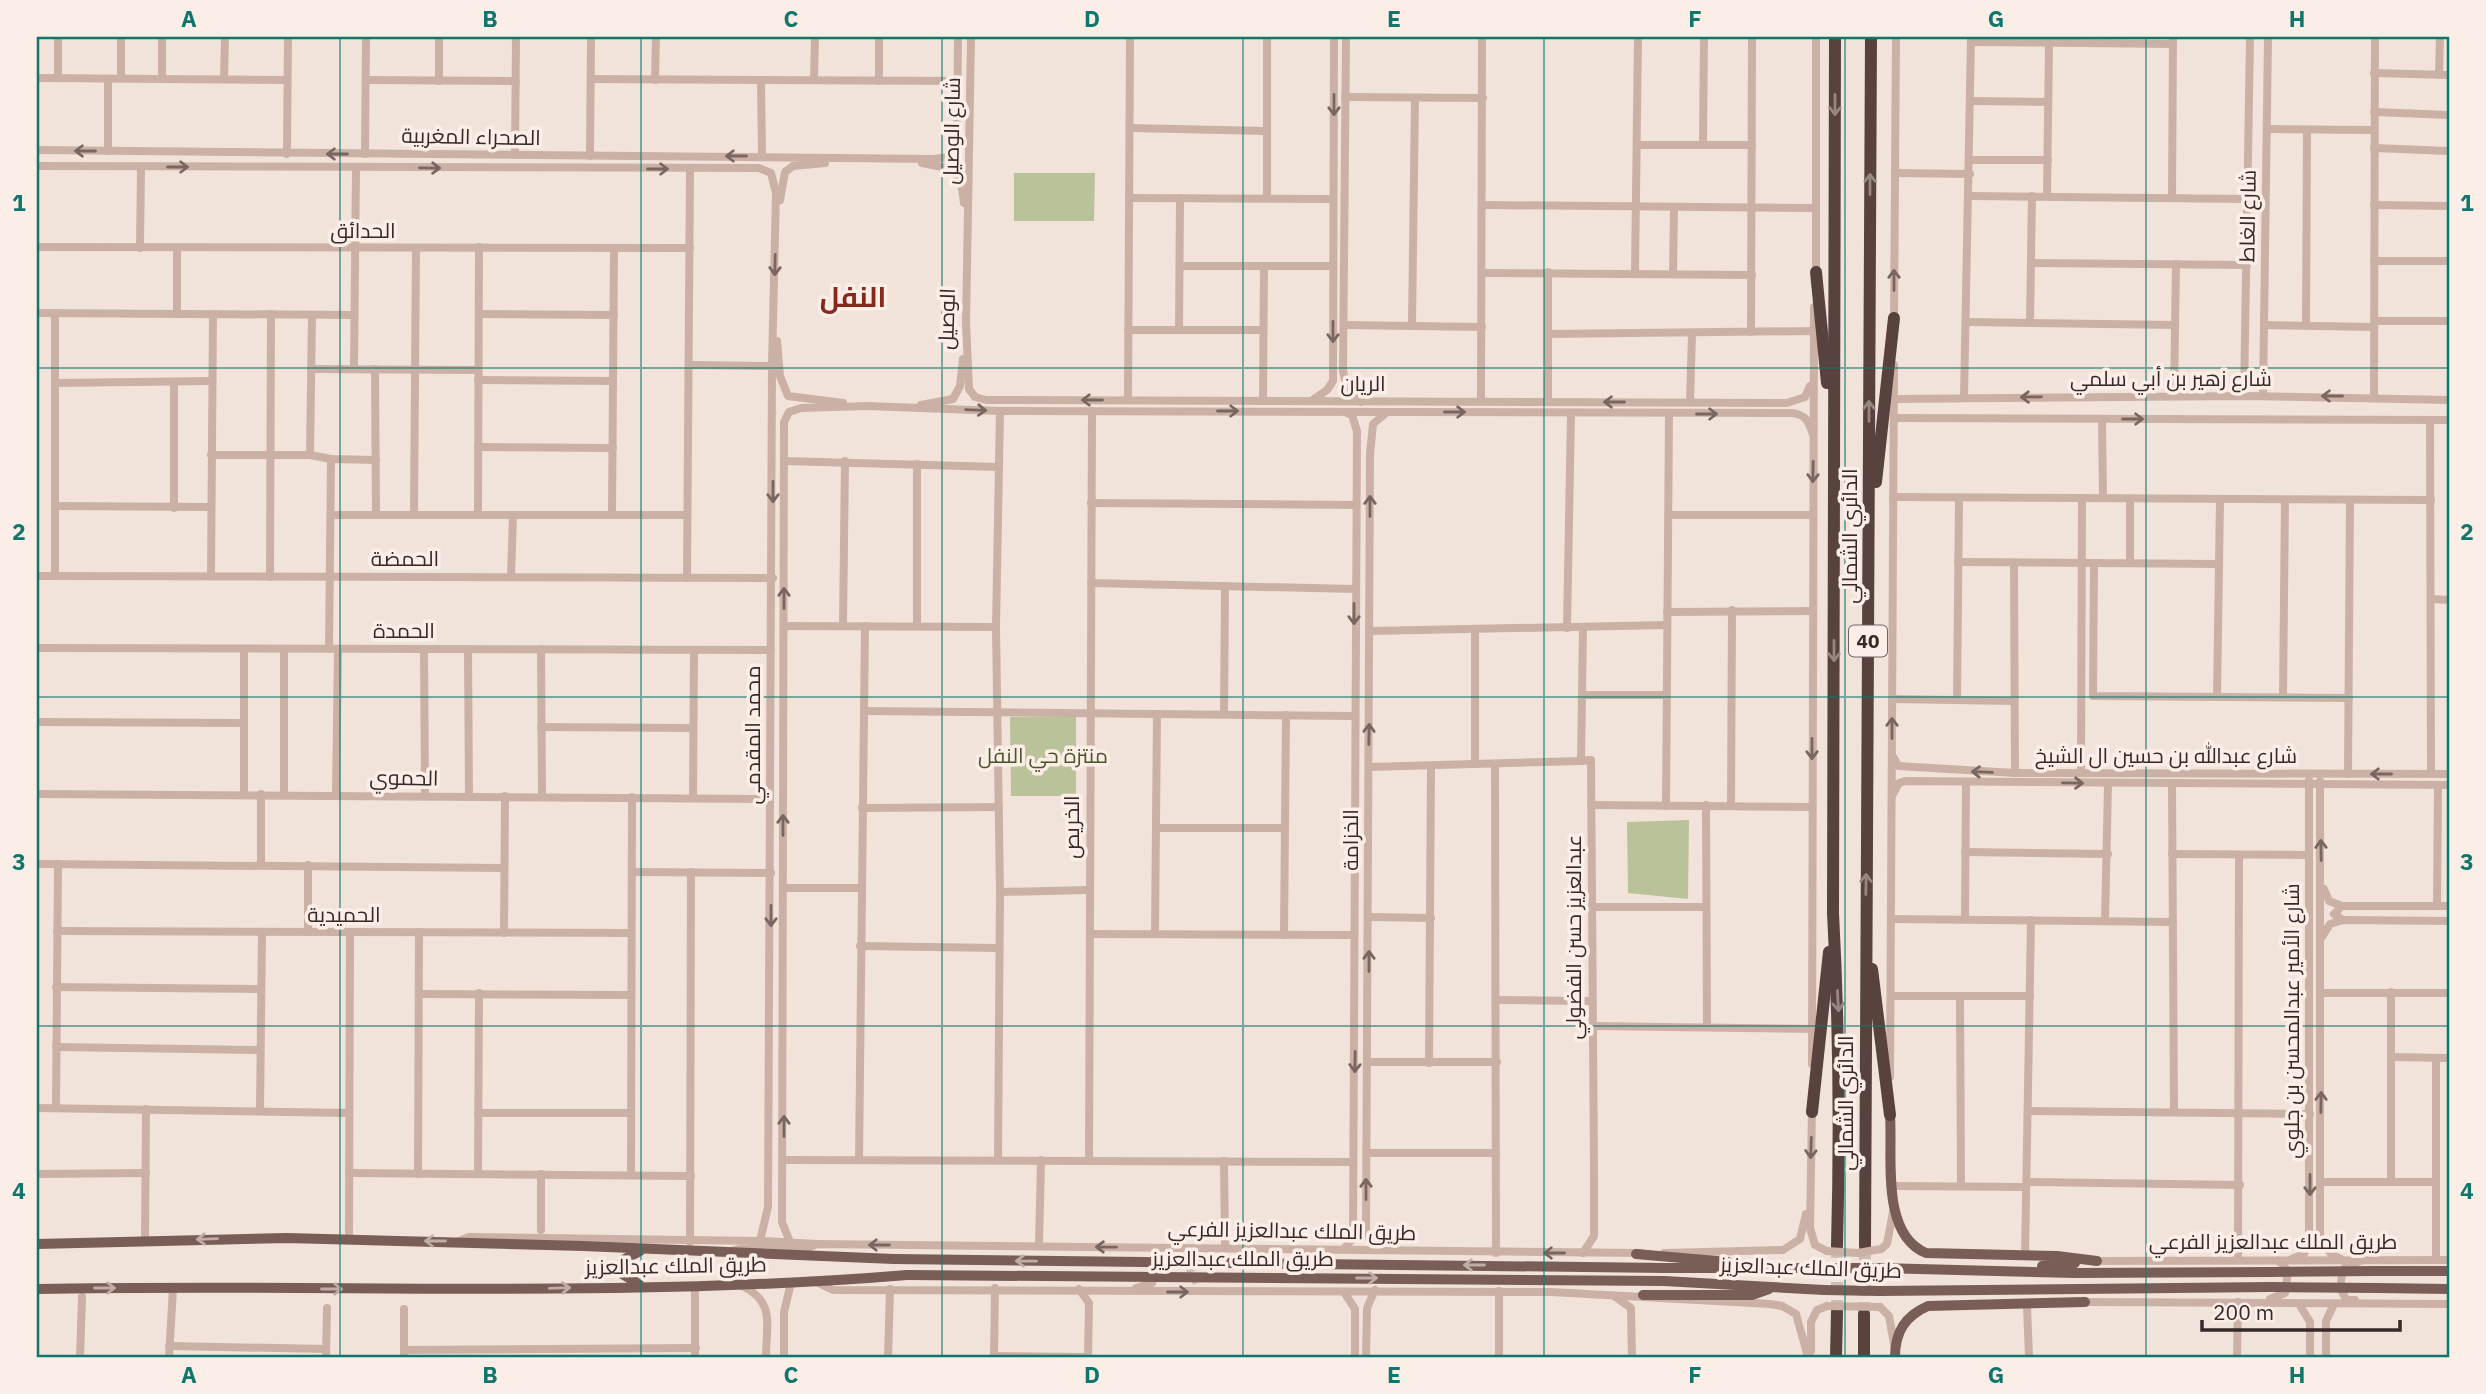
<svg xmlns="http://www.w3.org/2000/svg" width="2486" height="1394" font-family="'IBM Plex Sans',Cairo,sans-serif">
<rect width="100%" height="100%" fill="#f2e3da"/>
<!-- green -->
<g fill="#bac299">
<path d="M1014 173H1095L1094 221H1014Z"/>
<path d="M1010 717H1076V796H1011Z"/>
<path d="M1689 820 1688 899 1628 893 1627 822Z"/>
</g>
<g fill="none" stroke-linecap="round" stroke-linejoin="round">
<!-- minor-tunnel -->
<g stroke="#ccbeb6" stroke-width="8" stroke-dasharray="8 4" stroke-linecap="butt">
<path d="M1196 1254 1190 1269 1198 1286"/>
<path d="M1154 1281 1158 1270 1156 1254"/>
</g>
<!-- highway-tunnel -->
<g stroke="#ccbeb6" stroke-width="12" stroke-dasharray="12 6" stroke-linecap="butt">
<path d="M1837 1312V1246"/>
<path d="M1864 1314 1865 1246"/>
</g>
<!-- minor -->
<g stroke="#cbb1a5" stroke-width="8">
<path d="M58 37V78"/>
<path d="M1267 37V198"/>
<path d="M1346 37 1343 371 1348 392 1361 402"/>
<path d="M1971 42 2173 44"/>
<path d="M2374 73 2449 75"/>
<path d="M2439 75 2440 37"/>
<path d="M162 77V37"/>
<path d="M37 78 287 80"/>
<path d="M121 78V37"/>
<path d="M224 79 225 37"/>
<path d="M591 79 958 81"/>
<path d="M366 80 516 81"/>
<path d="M655 80 656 37"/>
<path d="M814 80 815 37"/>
<path d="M439 81V37"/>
<path d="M761 81 762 156"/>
<path d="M879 81V37"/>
<path d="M1345 97 1483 98"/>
<path d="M1970 101 2048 102"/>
<path d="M2374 112 2449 115"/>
<path d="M1130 128 1267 131"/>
<path d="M2267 129 2374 130"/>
<path d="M1637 145H1752"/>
<path d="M1703 145 1704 37"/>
<path d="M2374 148 2449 151"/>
<path d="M37 150 934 159 949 157 957 150 958 37"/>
<path d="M108 151V79"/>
<path d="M287 154 288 37"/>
<path d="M365 154 366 37"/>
<path d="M515 155 516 37"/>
<path d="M590 156 591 37"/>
<path d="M1970 160H2048"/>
<path d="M922 163 952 169 961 182 964 203"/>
<path d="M37 166 759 168 771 173 776 193 772 366 768 1207 760 1241"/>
<path d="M1895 173 1970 174"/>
<path d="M1970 196 2248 199"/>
<path d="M2047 196 2049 43"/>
<path d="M2172 197 2173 37"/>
<path d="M1129 198 1333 199"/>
<path d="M780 200 785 172 793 166 825 163"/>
<path d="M1484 205 1815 208"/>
<path d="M2374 205 2449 206"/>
<path d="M37 247 690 248"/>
<path d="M140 248 141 167"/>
<path d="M2374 261H2449"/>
<path d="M2032 263 2247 265"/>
<path d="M1180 266H1333"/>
<path d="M1548 272V402"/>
<path d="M1483 273 1752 275"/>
<path d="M1635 273 1638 37"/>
<path d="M1673 274 1674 207"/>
<path d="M1816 276V37"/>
<path d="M37 313 354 315"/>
<path d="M177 314V248"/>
<path d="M479 314 614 315"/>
<path d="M1894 321 1896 37"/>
<path d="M2374 321H2449"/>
<path d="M966 322 969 389 975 397 986 400 1787 403 1805 397 1810 386"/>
<path d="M1967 322 2175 325"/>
<path d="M2030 323 2032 196"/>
<path d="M966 325 971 37"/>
<path d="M1344 325 1482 327"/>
<path d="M1412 325 1415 98"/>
<path d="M2264 325 2374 327"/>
<path d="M2306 325 2307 130"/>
<path d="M1179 329 1180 198"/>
<path d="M1128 330H1263"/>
<path d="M1751 332 1752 37"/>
<path d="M1548 334 1813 331"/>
<path d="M777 341 780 376 788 396 843 403"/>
<path d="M689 365 772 366"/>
<path d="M311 369 478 370"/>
<path d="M354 369 356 167"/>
<path d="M375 369 376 515"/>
<path d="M478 380 613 381"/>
<path d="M174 382V508"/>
<path d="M56 383 212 381"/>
<path d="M2174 396 2176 264"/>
<path d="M2244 396 2250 37"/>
<path d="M2263 396 2268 37"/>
<path d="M2374 397 2375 37"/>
<path d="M1964 398 1971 37"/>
<path d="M1128 399 1130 37"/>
<path d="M1894 399 2244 396 2449 400"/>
<path d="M1263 400 1264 266"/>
<path d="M1311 401 1327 390 1333 381 1334 37"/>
<path d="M1481 401 1482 37"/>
<path d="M1690 402 1692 333"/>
<path d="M921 405 953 399 960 386 963 359"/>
<path d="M1894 418 2449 420"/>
<path d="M2102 419 2103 498"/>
<path d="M2430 420 2431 774"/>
<path d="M478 447 613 448"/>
<path d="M211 455H310L331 459 376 460"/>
<path d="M310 455 312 315"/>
<path d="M784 461 999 467"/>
<path d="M1893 497 2431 500"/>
<path d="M1091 503 1356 505"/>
<path d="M55 506 210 507"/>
<path d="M332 515H687"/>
<path d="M414 515 416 248"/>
<path d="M478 515 479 247"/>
<path d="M612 515 614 248"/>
<path d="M1669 515H1812"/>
<path d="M1958 562 2219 564"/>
<path d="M2014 563 2015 773"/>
<path d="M2094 563 2093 696 2349 698"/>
<path d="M2130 563V499"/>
<path d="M37 576 773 578"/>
<path d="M55 576V313"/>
<path d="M211 576 213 314"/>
<path d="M270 577 271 314"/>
<path d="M511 577 513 515"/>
<path d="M687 578 690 169"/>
<path d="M1091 583 1354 589"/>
<path d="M2431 599 2449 600"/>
<path d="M1667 612 1813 611"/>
<path d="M784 626 996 627"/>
<path d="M843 626 845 461"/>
<path d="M917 626V464"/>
<path d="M1567 628 1571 413"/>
<path d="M1370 631 1666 625"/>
<path d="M37 648 771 650"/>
<path d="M329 649 331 459"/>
<path d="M424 649 425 795"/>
<path d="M468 649 469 796"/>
<path d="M541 649 542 796"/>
<path d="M1582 695H1666"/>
<path d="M2217 696 2220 499"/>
<path d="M2283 697 2285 500"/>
<path d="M1892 699 2014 701"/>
<path d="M1957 700 1959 498"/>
<path d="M865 711 1355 716"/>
<path d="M1224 714 1225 586"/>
<path d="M37 722 243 723"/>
<path d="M541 727 693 728"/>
<path d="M1894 758 1898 766 2015 773 2449 774"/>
<path d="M1475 764V630"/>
<path d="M1495 764 1496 1253"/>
<path d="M1369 767 1581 761"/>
<path d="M2081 773 2082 498"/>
<path d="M2348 774 2350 500"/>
<path d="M2320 781V1238L2331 1254 2341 1259"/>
<path d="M2172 784 2174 1112"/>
<path d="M37 794 770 799"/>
<path d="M244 794V649"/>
<path d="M261 794V865"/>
<path d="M284 794V649"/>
<path d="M1893 794 1899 783 1905 781 2449 785"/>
<path d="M336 795 338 649"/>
<path d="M693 798 694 650"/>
<path d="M1591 805 1812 807"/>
<path d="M1706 805 1707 1026"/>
<path d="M1666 806 1669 414"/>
<path d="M1731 806 1732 610"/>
<path d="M862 808 999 807"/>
<path d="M1156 828H1285"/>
<path d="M1965 852 2108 854"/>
<path d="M2172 854 2309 855"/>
<path d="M37 864 504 868"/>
<path d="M632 872 771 873"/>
<path d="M783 888H861"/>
<path d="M2324 889 2329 901 2342 906H2449"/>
<path d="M1000 892 1089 890"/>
<path d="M2342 906 2334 914 2343 920"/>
<path d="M2437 906 2438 785"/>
<path d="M1591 907H1706"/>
<path d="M1369 917 1431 918"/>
<path d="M1891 919 2173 922"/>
<path d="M1965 919 1966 782"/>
<path d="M2105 921 2108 784"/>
<path d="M57 931 631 933"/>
<path d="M308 932V865"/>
<path d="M504 933 505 796"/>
<path d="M1090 934 1354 935"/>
<path d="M1155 934 1157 714"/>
<path d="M1284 935 1286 715"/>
<path d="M2322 937 2330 924 2343 920 2449 921"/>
<path d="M860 946 999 948"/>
<path d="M56 987 260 989"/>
<path d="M2322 993H2449"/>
<path d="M419 994 630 995"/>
<path d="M1891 996H2030"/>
<path d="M1960 997 1961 1186"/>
<path d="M1498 1000 1591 1001"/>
<path d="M1592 1026 1812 1029"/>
<path d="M56 1047 260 1050"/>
<path d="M2391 1057 2449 1058"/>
<path d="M1369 1062H1497"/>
<path d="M1429 1063 1431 766"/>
<path d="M1812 1064 1814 307"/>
<path d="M1890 1077 1894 365"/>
<path d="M37 1108 348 1113"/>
<path d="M56 1108 58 864"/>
<path d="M1812 1108 1810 1228 1815 1245 1827 1251"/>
<path d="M260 1111 262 932"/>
<path d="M2030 1111 2310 1114"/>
<path d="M478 1113H631"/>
<path d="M1367 1153H1496"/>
<path d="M998 1159 1000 892 996 627 1000 411"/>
<path d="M784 1160 1353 1162"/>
<path d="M859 1160 865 626"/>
<path d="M1089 1160 1092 411"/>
<path d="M1224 1161 1225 1248"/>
<path d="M349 1173 691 1176"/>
<path d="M478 1173 479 993"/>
<path d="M37 1174 146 1173"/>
<path d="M418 1174 419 932"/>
<path d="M541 1174V1230"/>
<path d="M631 1175 632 797"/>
<path d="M2028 1182 2240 1185"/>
<path d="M2320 1182H2436"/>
<path d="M2391 1182V992"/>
<path d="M1893 1186 2026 1187"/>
<path d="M349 1233 350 932"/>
<path d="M145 1241 146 1109"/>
<path d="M457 1242 469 1237 760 1241 817 1244"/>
<path d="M690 1242 691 872"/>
<path d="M790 1242 782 1222 784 422 789 412 801 408 867 406 1000 411 1791 413C1806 414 1809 422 1813 435"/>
<path d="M1039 1246 1041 1160"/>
<path d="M1344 1249 1353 1238 1357 431 1352 415 1347 413"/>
<path d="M1881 1249 1887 1244 1893 1212"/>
<path d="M735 1250C761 1244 794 1256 817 1244L1641 1253"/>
<path d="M1381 1250 1367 1237 1366 1229 1370 454 1373 424 1386 413"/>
<path d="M1583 1253 1594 1236V1171L1591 760 1581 761 1583 627"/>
<path d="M1664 1253 1783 1250 1800 1239 1806 1214"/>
<path d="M2025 1255 2031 920"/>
<path d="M2238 1259 2239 855"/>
<path d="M2292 1259 2304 1254 2309 1238V780"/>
<path d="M2436 1260V1058"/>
<path d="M2097 1261 2449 1260"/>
<path d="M814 1281 833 1290 1551 1292 1770 1304 1782 1306 1796 1314 1808 1357"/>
<path d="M695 1286V1357"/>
<path d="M742 1286C776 1302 766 1325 766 1357"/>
<path d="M1136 1288 1152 1283"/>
<path d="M1079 1289 1089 1303 1088 1357"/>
<path d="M1344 1292 1355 1309V1357"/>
<path d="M1614 1296 1631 1308 1632 1357"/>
<path d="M2270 1299 2285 1293 2288 1272 2283 1264 2275 1259"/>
<path d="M2355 1300H2347C2338 1289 2340 1278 2345 1267L2360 1261"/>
<path d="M2085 1302 2449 1304"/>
<path d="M2299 1304 2310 1322V1357"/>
<path d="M2027 1306 2029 1357"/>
<path d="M1880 1307 1889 1316 1894 1344"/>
<path d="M169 1346 326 1349"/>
<path d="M404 1350 696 1348"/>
<path d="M1811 1351V1322L1817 1310 1827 1306"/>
<path d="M994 1356 1082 1357"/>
<path d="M80 1357 82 1297"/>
<path d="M169 1357 173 1288"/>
<path d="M326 1357 327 1308"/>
<path d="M404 1357V1309"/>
<path d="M784 1357V1312L791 1283"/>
<path d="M888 1357 890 1289"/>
<path d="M994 1357 995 1288"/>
<path d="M1366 1357 1367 1308 1375 1290"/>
<path d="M1499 1357V1291"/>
<path d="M2237 1357 2238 1302"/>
<path d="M2326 1357V1321L2334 1304"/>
</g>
<!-- major -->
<g stroke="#795e57" stroke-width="10">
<path d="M1890 1115C1893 1156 1880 1234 1926 1253L2057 1256 2097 1261"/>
<path d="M37 1244 287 1238 583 1246 894 1259"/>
<path d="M1636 1254 1728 1262"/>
<path d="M2042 1266 2075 1263"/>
<path d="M1665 1268H1825"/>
<path d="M1880 1268 2075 1273 2270 1272"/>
<path d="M2377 1271H2449"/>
<path d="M1664 1281 1824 1290"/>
<path d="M639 1284 622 1274 619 1268 623 1260 640 1251"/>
<path d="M2377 1288 2449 1289"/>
<path d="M37 1289C327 1283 618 1299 907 1275"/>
<path d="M1880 1291 2271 1287"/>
<path d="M1643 1295H1752L1769 1289"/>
<path d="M1895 1357C1895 1332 1905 1316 1928 1306L2085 1302"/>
</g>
<!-- highway -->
<g stroke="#57423d" stroke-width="12">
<path d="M1835 37 1833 913C1839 1024 1840 1135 1837 1246"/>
<path d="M1816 272 1827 383"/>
<path d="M1876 482 1894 318"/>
<path d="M1872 969 1890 1115"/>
<path d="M1812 1112 1829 952"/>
<path d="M1865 1246 1871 37"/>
<path d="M1836 1357 1837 1312"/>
<path d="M1864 1357V1314"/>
</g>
<!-- minor-bridge -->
<g stroke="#cbb1a5" stroke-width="8">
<path d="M1827 1251 1858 1253 1881 1249"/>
<path d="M1827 1306 1880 1307"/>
</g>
<!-- major-bridge -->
<g stroke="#795e57" stroke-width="10">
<path d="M894 1259 1665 1268"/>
<path d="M1825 1268H1880"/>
<path d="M2270 1272 2377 1271"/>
<path d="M907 1275 1664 1281"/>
<path d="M2271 1287 2377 1288"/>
<path d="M1824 1290 1880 1291"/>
</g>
</g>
<!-- one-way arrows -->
<defs><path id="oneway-shaft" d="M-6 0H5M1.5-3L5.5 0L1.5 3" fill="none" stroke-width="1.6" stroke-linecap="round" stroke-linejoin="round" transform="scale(1.75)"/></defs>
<g stroke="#796660">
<use href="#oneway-shaft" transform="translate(1334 105) rotate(90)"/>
<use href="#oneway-shaft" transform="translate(85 151) rotate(-180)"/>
<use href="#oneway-shaft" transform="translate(337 154) rotate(-180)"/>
<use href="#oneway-shaft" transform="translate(736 156) rotate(-180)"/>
<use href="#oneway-shaft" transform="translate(178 167)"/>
<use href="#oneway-shaft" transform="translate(430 168) rotate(1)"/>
<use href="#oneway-shaft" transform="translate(658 169)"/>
<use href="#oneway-shaft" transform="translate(775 265) rotate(91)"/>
<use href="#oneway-shaft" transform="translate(1894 280) rotate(-90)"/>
<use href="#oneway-shaft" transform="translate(1333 332) rotate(90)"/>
<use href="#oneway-shaft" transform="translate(2332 396) rotate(-180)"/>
<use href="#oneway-shaft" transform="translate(2031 397) rotate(179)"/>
<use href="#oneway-shaft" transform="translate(1092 400) rotate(180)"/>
<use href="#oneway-shaft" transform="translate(1614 402) rotate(-180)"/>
<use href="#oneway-shaft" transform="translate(976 410) rotate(2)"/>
<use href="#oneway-shaft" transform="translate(1228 411)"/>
<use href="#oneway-shaft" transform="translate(1455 412)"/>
<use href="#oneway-shaft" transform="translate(1707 414)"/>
<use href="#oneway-shaft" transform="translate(2133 419)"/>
<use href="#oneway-shaft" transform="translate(1813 472) rotate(91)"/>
<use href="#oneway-shaft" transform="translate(773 492) rotate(90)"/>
<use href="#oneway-shaft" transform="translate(1370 506) rotate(-90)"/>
<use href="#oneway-shaft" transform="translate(784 598) rotate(-90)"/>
<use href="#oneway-shaft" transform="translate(1354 614) rotate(90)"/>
<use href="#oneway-shaft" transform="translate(1892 728) rotate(-90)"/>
<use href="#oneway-shaft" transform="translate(1369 734) rotate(-89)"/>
<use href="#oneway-shaft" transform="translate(1812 749) rotate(90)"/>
<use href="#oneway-shaft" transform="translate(1982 772) rotate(-178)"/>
<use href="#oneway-shaft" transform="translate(2381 774) rotate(-180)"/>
<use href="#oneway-shaft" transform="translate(2073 783) rotate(1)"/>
<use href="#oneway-shaft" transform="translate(783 825) rotate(-90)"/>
<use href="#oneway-shaft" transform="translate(2321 850) rotate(-91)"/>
<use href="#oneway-shaft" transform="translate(771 916) rotate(90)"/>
<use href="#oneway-shaft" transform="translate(1369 961) rotate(-90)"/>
<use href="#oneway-shaft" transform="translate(1355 1062) rotate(91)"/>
<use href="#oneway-shaft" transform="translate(2321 1102) rotate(-89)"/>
<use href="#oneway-shaft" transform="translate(784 1126) rotate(-90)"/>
<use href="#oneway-shaft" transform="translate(1811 1148) rotate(92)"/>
<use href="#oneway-shaft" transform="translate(2310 1185) rotate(90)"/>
<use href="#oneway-shaft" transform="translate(1366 1189) rotate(-90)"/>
<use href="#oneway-shaft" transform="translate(879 1245) rotate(-180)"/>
<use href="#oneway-shaft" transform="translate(1106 1247) rotate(-179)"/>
<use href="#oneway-shaft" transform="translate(1554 1253) rotate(-180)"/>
<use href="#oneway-shaft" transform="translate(1178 1292)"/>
</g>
<g stroke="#988781">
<use href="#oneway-shaft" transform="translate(1835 105) rotate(90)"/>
<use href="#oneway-shaft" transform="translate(1870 184) rotate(-90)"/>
<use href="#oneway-shaft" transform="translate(1869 411) rotate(-90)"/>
<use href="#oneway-shaft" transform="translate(1834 651) rotate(90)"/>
<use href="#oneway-shaft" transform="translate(1866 884) rotate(-89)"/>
<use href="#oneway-shaft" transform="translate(1838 1001) rotate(87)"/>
</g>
<g stroke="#c0ada6">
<use href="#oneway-shaft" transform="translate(207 1239) rotate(178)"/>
<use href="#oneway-shaft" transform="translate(435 1241) rotate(-180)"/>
<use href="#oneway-shaft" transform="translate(1026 1261) rotate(-179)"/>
<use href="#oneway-shaft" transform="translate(1474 1265) rotate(-180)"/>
<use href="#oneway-shaft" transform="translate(1367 1278)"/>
<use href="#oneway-shaft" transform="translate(105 1288)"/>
<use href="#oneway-shaft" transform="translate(560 1288) rotate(-2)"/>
<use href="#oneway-shaft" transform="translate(332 1289)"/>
</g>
<!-- grid -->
<path fill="none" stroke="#0f766e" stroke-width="2" stroke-opacity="0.55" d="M340 37V1357M641 37V1357M942 37V1357M1243 37V1357M1544 37V1357M1845 37V1357M2146 37V1357M37 368H2449M37 697H2449M37 1026H2449"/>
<g text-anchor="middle" stroke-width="7" stroke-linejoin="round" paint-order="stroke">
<!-- shield labels -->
<rect fill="#faeee6" stroke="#716460" stroke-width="2" x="1849" y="625.5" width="38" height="31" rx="5"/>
<g font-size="19" font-weight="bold" fill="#362927">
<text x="1868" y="648">40</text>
</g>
<!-- street labels -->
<g font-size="21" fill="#362927" stroke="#faeee6">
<text transform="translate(952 131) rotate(-89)" y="7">شارع الوصيل</text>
<text transform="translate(471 137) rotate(1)" y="7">الصحراء المغربية</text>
<text transform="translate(2248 216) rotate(-89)" y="7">شارع الغاط</text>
<text x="363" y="238">الحدائق</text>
<text transform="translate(947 319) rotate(-88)" y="7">الوصيل</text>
<text x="2171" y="386">شارع زهير بن أبي سلمي</text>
<text x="1363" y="391">الريان</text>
<text transform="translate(1850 536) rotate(-90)" y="7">الدائري الشمالي</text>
<text x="405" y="566">الحمضة</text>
<text x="404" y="638">الحمدة</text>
<text transform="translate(753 735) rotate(-90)" y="7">محمد المقدمي</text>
<text x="2166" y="763">شارع عبدالله بن حسين ال الشيخ</text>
<text transform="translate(404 778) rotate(1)" y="7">الحموي</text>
<text transform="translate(1072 827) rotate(-90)" y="7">الخريص</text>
<text transform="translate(1351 840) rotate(-90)" y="7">الخزامة</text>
<text x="344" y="922">الحميدية</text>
<text transform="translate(1574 937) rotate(-90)" y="7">عبدالعزيز حسن الفضولي</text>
<text transform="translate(2292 1021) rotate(-90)" y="7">شارع الأمير عبدالمحسن بن جلوي</text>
<text transform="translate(1846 1103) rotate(-90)" y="7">الدائري الشمالي</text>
<text transform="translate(1292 1231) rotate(1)" y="7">طريق الملك عبدالعزيز الفرعي</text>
<text x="2273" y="1249">طريق الملك عبدالعزيز الفرعي</text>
<text x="1243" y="1266">طريق الملك عبدالعزيز</text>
<text transform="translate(676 1266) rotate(-1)" y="7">طريق الملك عبدالعزيز</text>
<text transform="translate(1811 1268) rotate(2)" y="7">طريق الملك عبدالعزيز</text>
</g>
<!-- park labels -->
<g font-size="21" fill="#4b552a" stroke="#faeee6">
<text x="1043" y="763">منتزة حي النفل</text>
</g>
<!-- district labels -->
<g font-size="28" font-weight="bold" fill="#87281d" stroke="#faeee6">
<text x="853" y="307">النفل</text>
</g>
</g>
<!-- border -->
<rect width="2486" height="1394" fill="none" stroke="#faeee6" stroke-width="77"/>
<!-- scale -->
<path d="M2202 1320v10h198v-10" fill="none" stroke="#362927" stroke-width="3.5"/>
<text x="2213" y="1320" font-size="21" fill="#362927" stroke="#faeee6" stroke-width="5" paint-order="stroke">200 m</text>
<rect x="38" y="38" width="2410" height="1318" fill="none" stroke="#0f766e" stroke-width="2.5"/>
<g font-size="23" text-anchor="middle" font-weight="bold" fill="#0f766e">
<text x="189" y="27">A</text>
<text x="490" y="27">B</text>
<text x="791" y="27">C</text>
<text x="1092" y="27">D</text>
<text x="1394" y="27">E</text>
<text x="1695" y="27">F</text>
<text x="1996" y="27">G</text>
<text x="2297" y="27">H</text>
<text x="19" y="211">1</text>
<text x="2467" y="211">1</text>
<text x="19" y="540">2</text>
<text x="2467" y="540">2</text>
<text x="19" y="870">3</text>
<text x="2467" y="870">3</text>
<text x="19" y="1199">4</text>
<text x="2467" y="1199">4</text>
<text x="189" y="1383">A</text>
<text x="490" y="1383">B</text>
<text x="791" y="1383">C</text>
<text x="1092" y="1383">D</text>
<text x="1394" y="1383">E</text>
<text x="1695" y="1383">F</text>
<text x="1996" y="1383">G</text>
<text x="2297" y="1383">H</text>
</g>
</svg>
